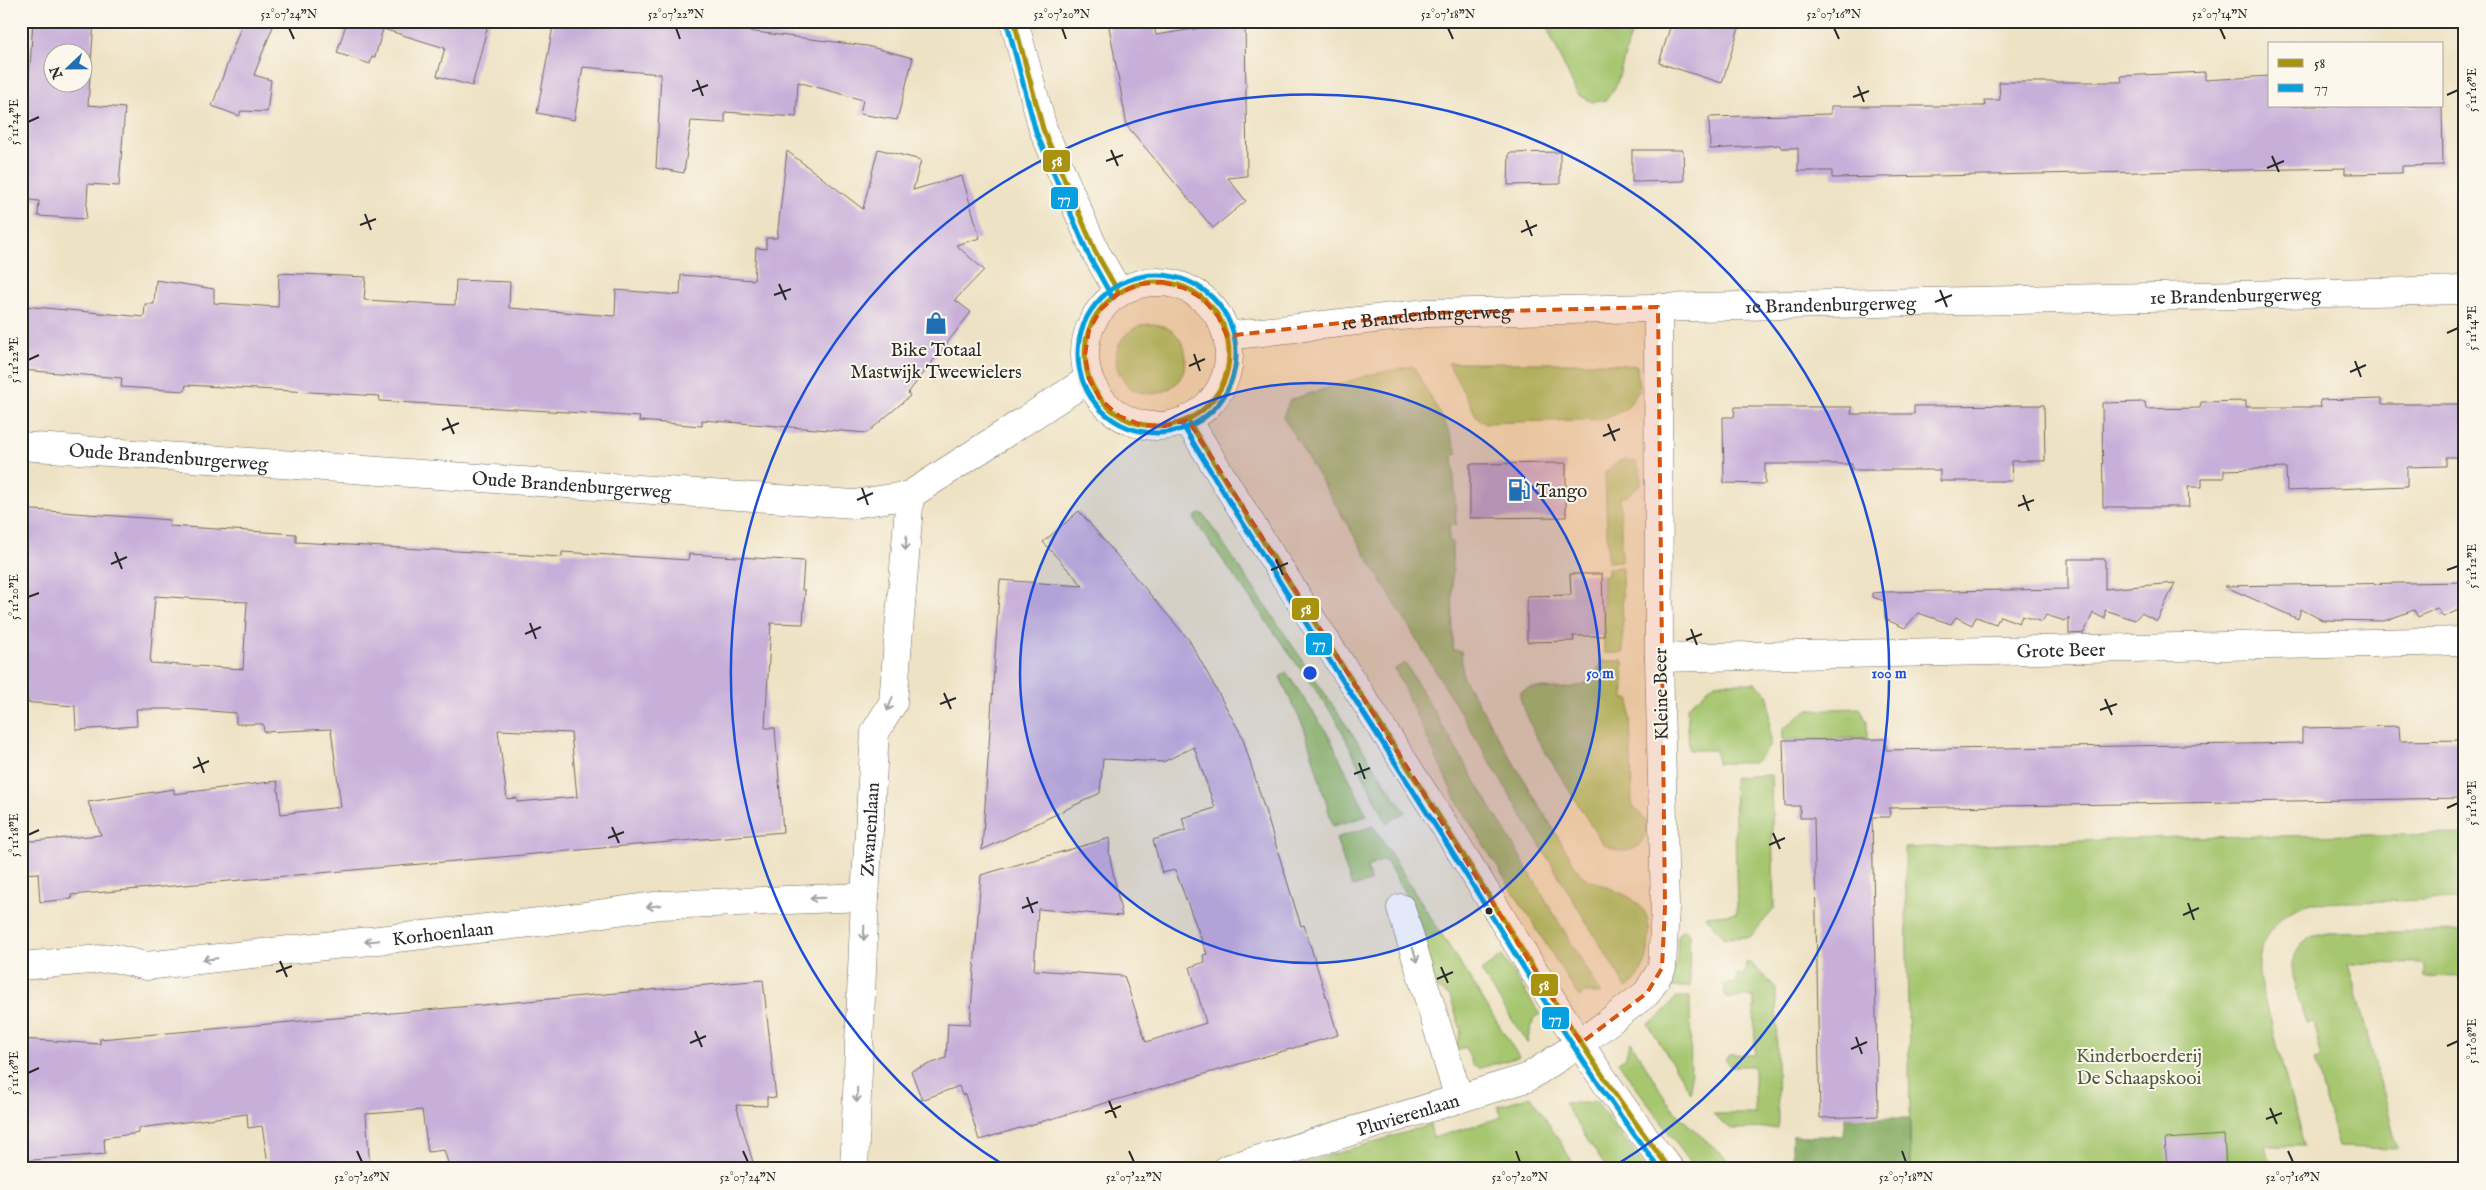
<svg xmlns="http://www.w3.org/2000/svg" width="2486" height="1190" font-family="'IM FELL English',serif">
<rect width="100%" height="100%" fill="#fbf7ec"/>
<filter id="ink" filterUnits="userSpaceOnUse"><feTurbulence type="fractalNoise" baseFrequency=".02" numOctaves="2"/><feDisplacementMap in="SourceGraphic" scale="10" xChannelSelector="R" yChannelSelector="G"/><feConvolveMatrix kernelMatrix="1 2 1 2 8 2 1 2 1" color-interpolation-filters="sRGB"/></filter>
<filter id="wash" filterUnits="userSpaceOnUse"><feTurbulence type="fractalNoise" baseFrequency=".0096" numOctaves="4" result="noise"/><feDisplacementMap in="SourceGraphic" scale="20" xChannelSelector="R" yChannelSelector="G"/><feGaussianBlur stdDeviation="1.12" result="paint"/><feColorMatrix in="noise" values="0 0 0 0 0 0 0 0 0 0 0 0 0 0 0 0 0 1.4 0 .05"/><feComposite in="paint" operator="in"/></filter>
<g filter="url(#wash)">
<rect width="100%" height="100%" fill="#eee2c4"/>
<!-- green -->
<g fill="#a6c66f" stroke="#68784d">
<path d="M1544 21H1635L1616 86 1606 100 1592 102 1577 94Z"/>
<circle cx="1151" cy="359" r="35"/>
<path d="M1448 363H1599L1637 366 1639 390 1635 397 1626 409 1605 419 1485 423 1480 421 1477 417Z"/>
<path d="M1413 366 1446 425 1458 454 1453 455 1456 525 1449 526V541L1452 542 1453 650 1461 651 1463 678 1580 874C1601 889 1642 892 1648 921 1650 930 1649 940 1648 949 1648 963 1638 981 1626 988L1283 417 1290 400 1368 375Z"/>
<path d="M1625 459 1636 462 1641 474V484L1627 496 1620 497 1622 561 1608 562 1605 472 1619 461Z"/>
<path d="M1200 513 1204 515 1405 812 1387 823 1336 719 1195 521V517Z"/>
<path d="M1622 567 1623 653H1604L1603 576H1608V568Z"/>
<path d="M1601 661H1623L1624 699H1630L1632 805C1636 811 1645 816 1646 823 1649 839 1636 853 1620 851 1613 850 1608 846 1602 843L1535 735 1520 698 1521 692 1529 688C1557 687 1592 696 1601 661Z"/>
<path d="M1405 663 1601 993H1585L1579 997 1457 802 1395 669Z"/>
<path d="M1286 672 1329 736 1367 816 1333 826 1305 730 1280 677Z"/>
<path d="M1715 683H1756L1769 696 1770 746 1754 763H1717L1716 750H1689L1687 707Z"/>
<path d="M1860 708 1867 722V738L1783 740V729L1807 710Z"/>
<path d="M1771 775 1774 909 1750 937 1724 938 1706 916 1737 913 1734 777Z"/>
<path d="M1373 826 1519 1057 1480 1068 1472 1064 1466 1047 1455 1050 1461 1030 1450 996 1436 988 1407 897 1387 862 1383 860 1367 867 1370 882 1352 887 1336 838Z"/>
<path d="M2465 834V899L2311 903C2283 910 2262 932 2259 962 2257 983 2267 1005 2272 1025 2282 1065 2293 1106 2304 1146H2265L2271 1169H1907L1911 1167 1905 848 2179 837Z"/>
<path d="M1684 929 1689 934 1690 987H1669L1677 959 1678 934Z"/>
<path d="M2465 931V977L2425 976V966L2422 964 2348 963 2398 1149 2338 1147 2315 1059 2322 1057 2313 1023 2306 1024 2292 976V962L2299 947 2311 937 2328 933Z"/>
<path d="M1502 956 1540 1014 1534 1018 1527 1043 1481 971Z"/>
<path d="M1746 963H1751L1776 988 1778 1128 1731 1129 1713 1114H1755L1754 1066H1730L1726 1062V1058L1730 1054 1755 1055 1754 997 1728 998 1725 994V984L1737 983V975L1745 974Z"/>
<path d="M1676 997H1690L1691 1093 1648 1024 1660 1017Z"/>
<path d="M1631 1042 1667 1101 1681 1118 1738 1169H1695L1618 1062 1625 1058Z"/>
<path d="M1531 1096 1577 1169H1285L1430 1125 1433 1138 1502 1117 1498 1106Z"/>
<path d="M1595 1100 1646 1169H1607L1564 1103H1590Z"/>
</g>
<!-- forest -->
<path fill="#84ab62" stroke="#586b46" d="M1845 1118H1909L1911 1167 1907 1169H1792V1136H1844Z"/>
<g id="blocks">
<!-- building -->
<g fill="#c8afd9" fill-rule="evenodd">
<path d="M33 21H94L88 105 125 108 119 186 88 184 86 219 38 216 39 201 21 199ZM52 52H82V82H52Z"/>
<path d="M243 21H275L254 75 271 80 267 112 241 111 239 116 212 106Z"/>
<path d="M347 21H489L472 86 437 76 445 48 383 29 375 57H372L370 64 337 53Z"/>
<path d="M554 21H680L747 27V31L867 46 913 58 897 120 860 114 863 100 798 82 796 117 725 112V123L691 121 684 173 656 168 661 74 583 67 574 120 537 113Z"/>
<path d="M1108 21H1153L1156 35 1245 21 1247 176 1228 178 1246 201 1213 228 1127 126Z"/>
<path d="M1672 21H1741L1722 83 1659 63Z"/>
<path d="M2205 72V80L2270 76V106H2442L2443 165 2402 166V173L2345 174V168L1832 178V171H1798V148H1781L1780 145 1710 149 1709 117 1831 114V106H1985L1984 100H2000L1999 82H2122L2121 76Z"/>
<path d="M878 149 921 160 913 190 962 176 980 238 956 245 984 270 955 300 971 312 908 393 910 396 867 433 702 420V426L639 421 640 417 583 413 379 401 380 396 186 385 185 391 152 389 121 387 122 378 21 370 23 306 144 317 145 304H154L156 280 214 289V303L278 307 279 273 366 277 364 300 455 305 456 280 510 282 509 308 615 316 616 290 680 295 681 275 754 280 756 248 766 249V238H777L787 151 863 209Z"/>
<path d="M1632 150H1683L1684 181 1632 182Z"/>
<path d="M1560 152V184L1508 185 1509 153Z"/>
<path d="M2382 398V404H2465V457H2446V466L2407 467V486L2287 491 2286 468 2224 470V478H2202V487H2188L2189 507H2103L2102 403 2145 402 2146 409 2200 408 2201 402 2246 401V407H2321L2320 400Z"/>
<path d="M2044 405 2045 461H2011L2012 481H1940V470H1852V464H1765V484L1724 483 1723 417H1734L1735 407H1852L1851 414H1914V406Z"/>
<path d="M1566 463V517L1470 518V464Z"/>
<path d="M21 509 170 520 169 526 296 534V542L562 557V552L688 560 689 554 804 561 802 590H805L803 624 771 623 765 728H775L783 832 71 895 72 899 40 902 38 873 21 874V842L101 835 88 802 174 789V794L277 781 281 814 341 807 331 729 264 732 263 724H236V713L184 709H136L137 726 76 730 75 706 21 702ZM155 596 247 602 243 669 150 663ZM498 730 571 733 577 797 517 802V798L507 799Z"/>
<path d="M1079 511 1189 640 1242 736 1301 926 1304 925 1338 1035 979 1140 965 1094 962 1095 959 1086 922 1100 911 1071 946 1058 948 1023 970 1024 981 875 1110 838 1109 853 1122 916 1038 909 1034 970 1124 976 1146 1042 1206 1023 1190 967 1205 962 1203 955 1207 954 1175 870 1162 873 1153 840 1186 830 1182 818 1215 808 1194 747 1163 762 1103 759 1100 793 982 850 1000 580 1083 586 1043 542Z"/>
<path d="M2068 559H2105V589L2175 583 2157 621 2141 613 2135 620 2105 610V619L2093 613 2084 633 2069 634V617L2065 621 2046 615 2042 622 2022 616 2019 623 2000 616 1996 624 1976 617 1972 625 1956 617 1951 624 1918 613 1905 628 1885 619 1884 601 1872 597V593L1884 592 2068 589Z"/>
<path d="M1570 574H1602L1604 636H1573L1574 641 1527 642V596L1571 595Z"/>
<path d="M2465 582V607L2443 617 2437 608 2418 617 2414 610 2384 621 2322 620 2301 609 2298 619 2224 586Z"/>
<path d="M2399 726 2400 741 2465 740V798L1889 808 1890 817H1872L1878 1116 1820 1118 1814 818H1800V806H1785L1783 740 1886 739V750L2302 743V728Z"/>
<path d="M763 980 776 1098 767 1097V1106L736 1105 755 1169H450L444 1150 428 1152 422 1110 366 1114 370 1169H269L262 1126 248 1128 247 1114 139 1128V1133L104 1138 105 1154 21 1161V1039L100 1044V1039Z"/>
<path d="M2224 1135 2226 1169H2167L2165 1139Z"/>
</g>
</g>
</g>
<g filter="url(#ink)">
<use href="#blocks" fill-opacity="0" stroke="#6f6b61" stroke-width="1"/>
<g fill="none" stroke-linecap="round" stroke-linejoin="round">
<defs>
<g id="minor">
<path d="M1014 21 1043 129 1095 251 1119 293"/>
<circle cx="1157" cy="354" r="72"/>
<path id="s1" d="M1227 336 1427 313 2465 290"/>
<path d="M1188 420C1271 561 1364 697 1451 836 1522 948 1586 1066 1670 1169"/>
<path id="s2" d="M21 446 854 504 910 495 1089 379"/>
<path id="s3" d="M1659 658 2465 641"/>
<path d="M1401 908 1459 1099"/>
<path id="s4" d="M21 966 113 958 146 966 548 921 661 905 865 897"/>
<path id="s5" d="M854 1169 865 897 875 732 893 703 910 495"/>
<path id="s6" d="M1227 1169 1527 1078 1581 1043 1647 993 1662 968 1665 907 1659 658 1658 307"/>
</g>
</defs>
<!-- minor casing -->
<use href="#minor" stroke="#6f6b61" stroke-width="29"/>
<!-- minor -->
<use href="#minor" stroke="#fff" stroke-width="28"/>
<defs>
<g id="bus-1">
<path d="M1014 21 1043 129 1095 251 1119 293"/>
<circle cx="1157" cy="354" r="72"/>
<path d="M1188 420C1272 560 1362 695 1449 832 1521 946 1587 1062 1670 1169"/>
</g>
<g id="bus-2">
<path d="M1007 23 1036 132 1088 254 1112 297"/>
<circle cx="1157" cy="354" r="79"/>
<path d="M1182 424C1266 564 1356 700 1443 838 1514 950 1579 1064 1660 1169"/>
</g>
</defs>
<!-- bus-1 casing -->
<use href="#bus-1" stroke="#fbf7ec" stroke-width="9"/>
<!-- bus-2 casing -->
<use href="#bus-2" stroke="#fbf7ec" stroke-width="9"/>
<!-- bus-1 -->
<use href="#bus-1" stroke="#a89311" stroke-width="5"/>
<!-- bus-2 -->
<use href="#bus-2" stroke="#069fdf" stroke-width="5"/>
</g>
<!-- one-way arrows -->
<defs><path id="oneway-shaft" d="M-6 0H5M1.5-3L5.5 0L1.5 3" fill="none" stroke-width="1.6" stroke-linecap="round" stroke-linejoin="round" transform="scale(1.25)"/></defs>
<g stroke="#a0a0a0">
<use href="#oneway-shaft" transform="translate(906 543) rotate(95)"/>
<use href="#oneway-shaft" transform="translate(890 704) rotate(111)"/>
<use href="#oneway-shaft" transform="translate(817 898) rotate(178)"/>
<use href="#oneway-shaft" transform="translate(654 906) rotate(172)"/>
<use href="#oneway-shaft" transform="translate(864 933) rotate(92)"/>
<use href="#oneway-shaft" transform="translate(372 941) rotate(174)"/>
<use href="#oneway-shaft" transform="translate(1415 955) rotate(73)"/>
<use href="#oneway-shaft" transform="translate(210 959) rotate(174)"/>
<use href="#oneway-shaft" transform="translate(857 1095) rotate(92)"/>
</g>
</g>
<!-- marked area -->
<path fill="#d5540f" fill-opacity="0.2" stroke="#d5540f" stroke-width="4" stroke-dasharray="10 6" stroke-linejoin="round" d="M1162 282 1184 288 1203 299 1218 316 1227 336 1427 313 1658 307 1665 907 1662 968 1647 993 1581 1043 1188 420 1165 426 1141 425 1119 416 1101 400 1089 379 1085 355 1089 330 1101 309 1119 293 1140 284Z"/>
<!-- ticks -->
<path fill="none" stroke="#2b2b2b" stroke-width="2" d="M289 28 294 39M676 28 680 39M1062 28 1066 39M1448 28 1453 39M1834 28 1839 39M2220 28 2225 39M697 80 703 96M1858 86 1864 102M692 91 708 85M2447 95 2458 90M1853 97 1869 91M28 122 39 117M1111 150 1118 166M2272 156 2279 172M1106 161 1123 155M2267 168 2284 161M365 214 371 230M1526 220 1532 236M360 225 376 219M1521 232 1537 225M779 284 786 300M1940 290 1947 307M774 295 791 289M1935 302 1952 295M2447 333 2458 328M1194 354 1200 371M28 360 39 355M2355 361 2361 377M1189 366 1205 359M2350 372 2366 365M447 418 454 434M1608 424 1615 441M442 430 459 423M1603 436 1620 429M862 488 868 505M2023 495 2029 511M857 500 873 493M2018 506 2034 500M115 552 122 569M1276 559 1283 575M111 564 127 557M1271 570 1288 563M2447 570 2458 566M28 597 39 593M530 623 536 639M1691 629 1697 645M525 634 541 627M1686 640 1702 634M944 693 951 709M2105 699 2112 715M940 704 956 698M2100 710 2117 704M198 757 204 773M1359 763 1365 779M193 768 209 761M1354 774 1370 768M2447 808 2458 803M612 827 619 843M1773 833 1780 849M28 835 39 830M608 838 624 832M1769 845 1785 838M1027 897 1033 913M2188 903 2194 920M1022 908 1038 902M2183 915 2199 908M280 961 287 977M1441 967 1448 983M276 972 292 966M1437 979 1453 972M695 1031 702 1047M1856 1037 1862 1054M690 1043 706 1036M2447 1046 2458 1041M1851 1049 1867 1042M28 1073 39 1068M1109 1101 1116 1118M2270 1108 2277 1124M1105 1113 1121 1106M2266 1119 2282 1113M357 1151 362 1162M743 1151 748 1162M1129 1151 1134 1162M1516 1151 1520 1162M1902 1151 1906 1162M2288 1151 2293 1162"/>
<!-- distance rings -->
<circle cx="1310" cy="673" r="290" fill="#1d4ed8" fill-opacity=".12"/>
<g fill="none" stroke="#1d4ed8" stroke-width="2.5">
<circle cx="1310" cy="673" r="290"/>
<path d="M1007 1167A579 579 0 1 1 1613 1167"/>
</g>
<!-- icons -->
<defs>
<symbol id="shop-bare" viewBox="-9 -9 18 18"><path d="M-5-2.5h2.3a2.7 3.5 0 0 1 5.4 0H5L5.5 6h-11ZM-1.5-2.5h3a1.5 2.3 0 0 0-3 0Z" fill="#1f6fb2" stroke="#fbf7ec" stroke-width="2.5" paint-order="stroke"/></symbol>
<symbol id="fuel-bare" viewBox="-9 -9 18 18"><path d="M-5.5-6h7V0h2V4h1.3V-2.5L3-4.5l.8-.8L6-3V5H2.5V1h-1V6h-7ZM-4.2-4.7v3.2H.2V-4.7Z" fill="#1f6fb2" stroke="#fbf7ec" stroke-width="2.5" paint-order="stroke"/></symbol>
</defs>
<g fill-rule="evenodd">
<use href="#shop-bare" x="920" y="307" width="32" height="32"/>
<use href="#fuel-bare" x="1503" y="474" width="32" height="32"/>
</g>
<!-- markers -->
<circle fill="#2b2b2b" stroke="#fbf7ec" stroke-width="2" cx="1489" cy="911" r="4.5"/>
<g text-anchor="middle" stroke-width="4" stroke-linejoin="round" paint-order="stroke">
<!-- street labels -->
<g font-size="19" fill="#2b2b2b" stroke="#fbf7ec">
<text dy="7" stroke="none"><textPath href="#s1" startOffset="1010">1e Brandenburgerweg</textPath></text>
<text dy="7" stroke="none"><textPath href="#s1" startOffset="605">1e Brandenburgerweg</textPath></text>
<text dy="7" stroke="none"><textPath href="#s1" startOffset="200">1e Brandenburgerweg</textPath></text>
<text dy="7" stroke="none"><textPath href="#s2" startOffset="148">Oude Brandenburgerweg</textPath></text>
<text dy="7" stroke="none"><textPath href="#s2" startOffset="552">Oude Brandenburgerweg</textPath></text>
<text dy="7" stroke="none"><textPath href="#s3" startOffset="402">Grote Beer</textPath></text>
<text transform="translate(1660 694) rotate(-91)" y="7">Kleine Beer</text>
<text dy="7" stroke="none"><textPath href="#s5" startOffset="340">Zwanenlaan</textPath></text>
<text dy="7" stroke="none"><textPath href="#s4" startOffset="425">Korhoenlaan</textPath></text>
<text dy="7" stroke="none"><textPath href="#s6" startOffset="189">Pluvierenlaan</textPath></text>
</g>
<!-- poi labels -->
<g font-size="19" fill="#2b2b2b" stroke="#fbf7ec">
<text x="936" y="356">Bike Totaal<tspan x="936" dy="22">Mastwijk Tweewielers</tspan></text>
<text x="1536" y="497" text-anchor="start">Tango</text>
</g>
<!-- park labels -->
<g font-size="19" fill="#505a3f" stroke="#fbf7ec">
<text x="2139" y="1062">Kinderboerderij<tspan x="2139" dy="22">De Schaapskooi</tspan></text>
</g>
</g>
<circle cx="1310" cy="673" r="8" fill="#1d4ed8" stroke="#fbf7ec" stroke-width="2.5"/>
<g font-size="15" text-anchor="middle" font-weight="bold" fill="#1d4ed8" stroke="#fbf7ec" stroke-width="4" stroke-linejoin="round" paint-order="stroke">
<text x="1600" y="678">50 m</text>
<text x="1889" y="678">100 m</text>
</g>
<g stroke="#fbf7ec" stroke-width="2">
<rect x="1042" y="149" width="29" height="24" rx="5" fill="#a89311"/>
<rect x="1050" y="186" width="29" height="24" rx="5" fill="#069fdf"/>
<rect x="1291" y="597" width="29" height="24" rx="5" fill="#a89311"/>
<rect x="1305" y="632" width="28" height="24" rx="5" fill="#069fdf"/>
<rect x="1530" y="973" width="29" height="24" rx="5" fill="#a89311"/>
<rect x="1541" y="1006" width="29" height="24" rx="5" fill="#069fdf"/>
</g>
<g font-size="14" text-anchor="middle" font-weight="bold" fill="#fff">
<text x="1057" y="166">58</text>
<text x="1064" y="203">77</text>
<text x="1306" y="614">58</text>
<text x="1319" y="648">77</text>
<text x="1544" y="990">58</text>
<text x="1555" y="1023">77</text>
</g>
<!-- margin -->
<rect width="2486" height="1190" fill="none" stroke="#fbf7ec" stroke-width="55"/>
<!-- legend -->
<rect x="2268" y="42" width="175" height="65" fill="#fbf7ec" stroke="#a8a59f"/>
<rect x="2278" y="59" width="25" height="8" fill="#a89311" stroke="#a8a59f"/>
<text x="2314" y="68" font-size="15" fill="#2b2b2b">58</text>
<rect x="2278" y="84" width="25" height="8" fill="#069fdf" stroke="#a8a59f"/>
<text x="2314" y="92" font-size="15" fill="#2b2b2b">77</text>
<!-- north arrow -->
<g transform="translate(68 68) rotate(248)"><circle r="24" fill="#fbf7ec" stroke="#a8a59f"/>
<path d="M0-4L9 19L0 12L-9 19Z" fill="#1f6fb2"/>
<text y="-8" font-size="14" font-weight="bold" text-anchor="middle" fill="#2b2b2b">N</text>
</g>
<rect x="28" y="28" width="2430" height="1134" fill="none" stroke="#2b2b2b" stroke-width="2"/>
<g font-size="12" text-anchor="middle" fill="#2b2b2b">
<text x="289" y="18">52°07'24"N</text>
<text x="676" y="18">52°07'22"N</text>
<text x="1062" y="18">52°07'20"N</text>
<text x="1448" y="18">52°07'18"N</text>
<text x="1834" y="18">52°07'16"N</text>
<text x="2220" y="18">52°07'14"N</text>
<text transform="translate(2472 90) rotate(-90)" y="4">5°11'16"E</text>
<text transform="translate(14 122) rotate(-90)" y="4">5°11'24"E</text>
<text transform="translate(2472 328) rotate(-90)" y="4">5°11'14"E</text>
<text transform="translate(14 360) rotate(-90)" y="4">5°11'22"E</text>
<text transform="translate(2472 566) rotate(-90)" y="4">5°11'12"E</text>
<text transform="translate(14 597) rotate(-90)" y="4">5°11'20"E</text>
<text transform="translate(2472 803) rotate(-90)" y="4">5°11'10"E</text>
<text transform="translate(14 835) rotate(-90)" y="4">5°11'18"E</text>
<text transform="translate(2472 1041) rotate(-90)" y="4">5°11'08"E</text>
<text transform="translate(14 1073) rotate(-90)" y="4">5°11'16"E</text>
<text x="362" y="1181">52°07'26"N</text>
<text x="748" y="1181">52°07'24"N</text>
<text x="1134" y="1181">52°07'22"N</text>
<text x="1520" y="1181">52°07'20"N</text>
<text x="1906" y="1181">52°07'18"N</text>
<text x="2293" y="1181">52°07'16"N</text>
</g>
</svg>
